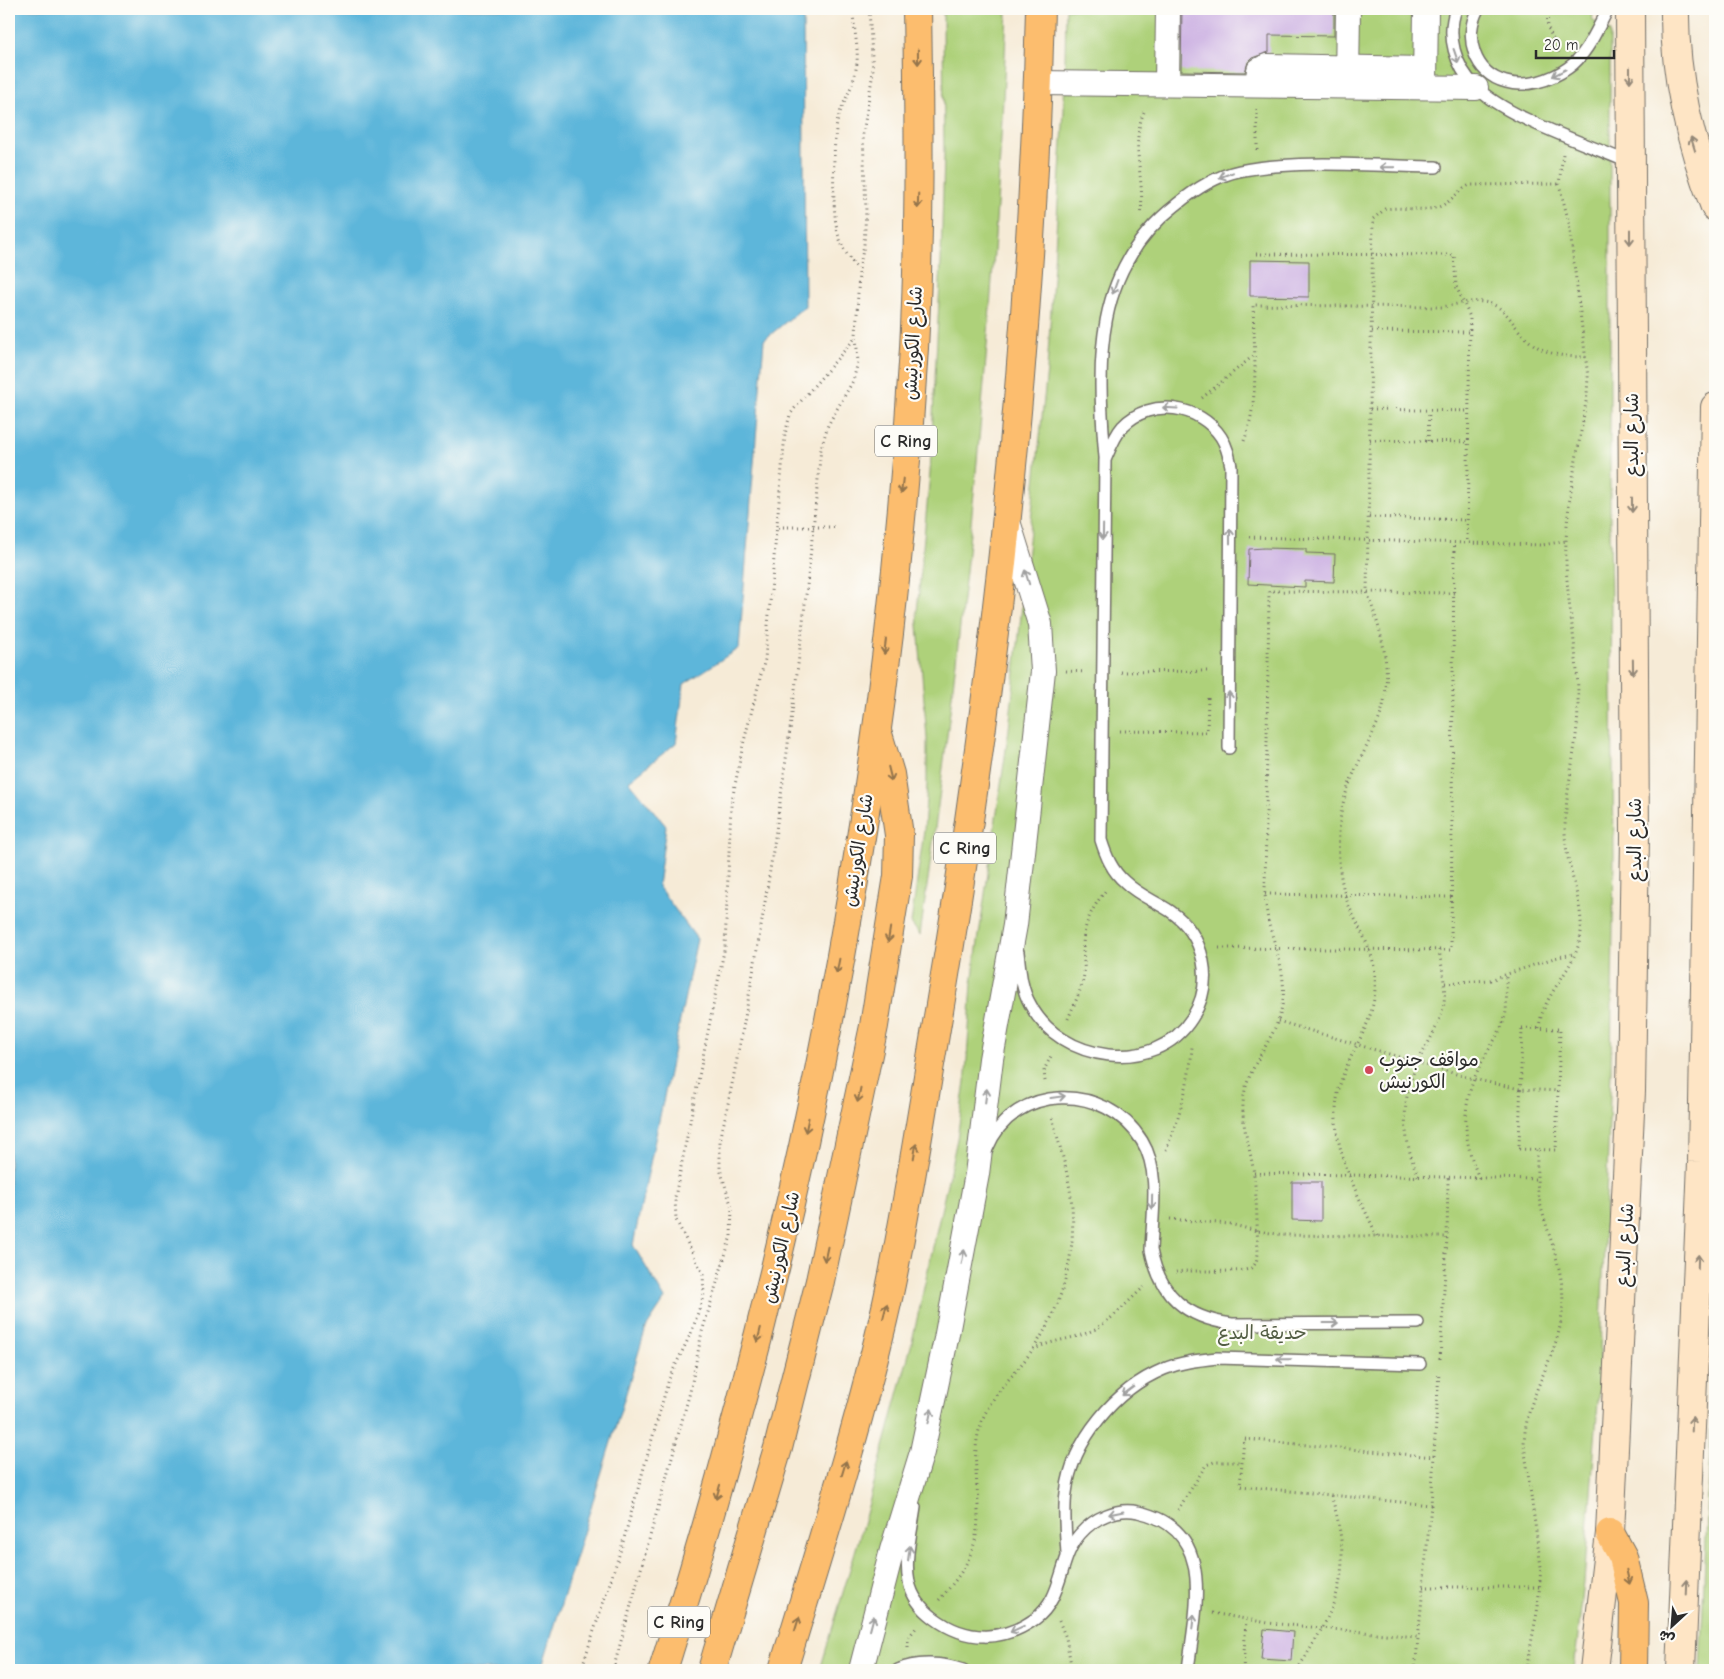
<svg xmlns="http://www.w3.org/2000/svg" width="1724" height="1679" font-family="'Comic Neue','Playpen Sans Arabic',sans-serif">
<rect width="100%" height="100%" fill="#fdfcf7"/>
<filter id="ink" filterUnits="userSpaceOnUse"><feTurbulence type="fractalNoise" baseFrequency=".02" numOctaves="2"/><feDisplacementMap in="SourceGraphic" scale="10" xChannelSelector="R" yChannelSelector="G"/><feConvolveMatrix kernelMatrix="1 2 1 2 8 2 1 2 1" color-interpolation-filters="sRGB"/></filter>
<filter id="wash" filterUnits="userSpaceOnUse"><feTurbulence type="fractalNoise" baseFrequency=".0096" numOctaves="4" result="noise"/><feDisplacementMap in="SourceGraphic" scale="20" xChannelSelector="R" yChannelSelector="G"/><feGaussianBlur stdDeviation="1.12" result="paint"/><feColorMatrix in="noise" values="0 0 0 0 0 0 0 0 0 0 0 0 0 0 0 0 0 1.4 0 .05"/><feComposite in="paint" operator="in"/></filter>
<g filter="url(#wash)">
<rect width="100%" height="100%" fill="#f6ebd7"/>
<!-- green -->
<g fill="#aed17a" stroke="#6c7e52">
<path d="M943 9H1007C995 320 965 628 920 935L911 923 924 831 927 784V738L917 612 930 473 941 263 944 156Z"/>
<path d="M1066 9H1594L1592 20 1610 32V527L1614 853 1611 1071 1598 1402 1584 1582 1574 1670H820L863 1525 911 1346 957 1139 966 1074 972 983 1009 729 1047 370 1064 111Z"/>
<path d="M1715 1339V1670H1700Z"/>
</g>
<!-- water -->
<path fill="#5db6da" stroke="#447082" d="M9 9H803L805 306 764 340 739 648 684 684 676 743 629 781 666 826 658 886 697 939 633 1245 665 1299 646 1328 541 1670H9Z"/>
<g id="blocks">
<!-- building -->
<g fill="#cdb3e3">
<path d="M1182 9H1334V36L1269 35V52L1252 58 1248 62 1245 72 1181 71Z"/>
<path d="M1250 260 1309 261V297L1250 296Z"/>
<path d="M1264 548 1306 549V553L1335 554 1334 582 1305 581V587L1248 584 1249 549Z"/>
<path d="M1292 1182H1321V1221L1292 1220Z"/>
<path d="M1264 1629 1293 1632 1291 1661 1261 1659Z"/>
</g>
</g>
</g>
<g filter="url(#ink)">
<use href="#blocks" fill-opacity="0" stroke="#726e67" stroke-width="1"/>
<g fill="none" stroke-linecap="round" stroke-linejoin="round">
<defs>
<g id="lane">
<path d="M1456 9C1446 36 1455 66 1475 86 1506 118 1588 144 1630 163"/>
<path d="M1478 9C1463 36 1474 74 1506 82 1526 88 1551 80 1568 68 1587 55 1597 29 1608 9"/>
<path d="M1105 457C1097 362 1093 269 1176 205 1194 190 1216 176 1239 171 1297 159 1376 166 1436 167"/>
<path d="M1018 952C1020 970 1021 988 1030 1004 1059 1062 1155 1077 1192 1018 1215 982 1205 935 1170 911 1155 901 1138 895 1125 882 1112 871 1106 856 1101 840L1105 460C1110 448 1115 435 1123 426 1151 397 1200 405 1221 437 1227 446 1229 456 1231 466L1229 748"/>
<path d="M987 1149C1014 1082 1106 1082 1142 1141 1161 1172 1152 1216 1151 1250 1160 1296 1186 1318 1232 1324L1418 1323"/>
<path d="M915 1507C912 1530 904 1559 909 1582 912 1597 922 1609 934 1618 966 1642 1003 1642 1035 1619 1064 1598 1058 1559 1080 1534 1094 1518 1117 1507 1138 1512 1218 1529 1195 1610 1188 1670"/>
<path d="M1067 1554C1066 1534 1063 1513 1066 1493 1072 1440 1116 1389 1164 1369 1181 1362 1199 1360 1217 1358L1420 1364"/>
<path d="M898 1670C917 1661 943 1663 963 1670"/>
</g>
<g id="street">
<path d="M1347 82 1348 9"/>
<path d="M1038 83 1476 88"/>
<path d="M1425 83 1426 9"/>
<path d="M1167 84 1168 9"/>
<path d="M1257 85 1259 70 1267 66 1425 69"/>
<path d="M861 1670 892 1550 922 1452 946 1339 977 1174 991 1059 1015 925 1043 671 1040 624 1007 518"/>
</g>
<g id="secondary">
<path d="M1675 9C1674 78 1690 143 1715 207"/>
<path d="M1594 1670 1610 1533 1631 1091 1635 837 1630 9"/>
<path d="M1681 1670 1702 1162 1715 407"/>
</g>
<path id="primary" d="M1610 1533 1623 1557 1634 1603 1633 1670"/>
<g id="highway">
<path d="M663 1670C798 1243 888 796 914 348 920 235 919 122 917 9"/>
<path d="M712 1670 778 1448 820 1281 874 1026 898 876 899 835 890 774 878 734"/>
<path d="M783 1670C820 1548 859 1427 887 1303 908 1207 922 1109 939 1011 995 680 1032 345 1040 9"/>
</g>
</defs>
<!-- lane casing -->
<use href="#lane" stroke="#726e67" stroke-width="14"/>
<!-- street casing -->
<use href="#street" stroke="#726e67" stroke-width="26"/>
<!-- secondary casing -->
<use href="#secondary" stroke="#726e67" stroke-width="30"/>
<!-- primary casing -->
<use href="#primary" stroke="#726e67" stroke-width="30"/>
<!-- highway casing -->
<use href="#highway" stroke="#726e67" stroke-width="30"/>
<!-- path -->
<g stroke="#726e67" stroke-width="3" stroke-dasharray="1 4" stroke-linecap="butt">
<path d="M853 9C853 29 860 49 856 69 853 89 841 104 837 123 833 144 832 209 837 229 840 244 848 258 858 269"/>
<path d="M1547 9 1548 28 1559 53"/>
<path d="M1257 150V109"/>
<path d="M1141 212C1145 177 1129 142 1145 110"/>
<path d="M1256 254 1454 255 1456 286 1470 317 1467 543"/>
<path d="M1372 331 1470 332"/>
<path d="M1202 398 1253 356"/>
<path d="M1370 409 1469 411"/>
<path d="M1370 440 1469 442"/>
<path d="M1244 441C1260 400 1254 349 1253 305L1442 307C1460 304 1479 297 1496 306 1507 312 1512 322 1520 332 1538 353 1559 357 1586 357"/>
<path d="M1428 441 1429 411"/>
<path d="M1369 517 1467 520"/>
<path d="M778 527H835"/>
<path d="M1249 537 1542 545 1566 541"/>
<path d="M1066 671 1085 672"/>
<path d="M1121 672 1209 671"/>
<path d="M1120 731 1207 732 1208 698"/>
<path d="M1265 894 1452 897"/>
<path d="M1219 948 1451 950 1454 543"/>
<path d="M1445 983 1490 980 1554 958 1573 954"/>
<path d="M1068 1019C1074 1004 1082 990 1084 974 1085 965 1083 956 1083 947 1083 924 1093 906 1107 889"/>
<path d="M1278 1021 1473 1079 1520 1089 1558 1091"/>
<path d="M1522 1028 1560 1029 1556 1150 1519 1149Z"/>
<path d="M1539 1028C1542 993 1578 968 1581 932 1583 899 1565 865 1565 831 1565 788 1578 747 1578 704 1579 649 1564 596 1566 541 1568 492 1580 443 1587 395L1588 377 1569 223 1559 184 1563 154"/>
<path d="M1045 1081 1044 1070 1052 1054"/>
<path d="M1166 1150C1179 1118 1190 1081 1192 1047"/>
<path d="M1254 1173 1537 1179"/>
<path d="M1418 1176C1401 1135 1400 1096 1421 1056 1430 1039 1441 1022 1444 1003 1446 985 1442 968 1439 950"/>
<path d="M1479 1178C1460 1133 1461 1099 1485 1056 1493 1042 1504 1027 1506 1011 1507 1000 1506 987 1506 976"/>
<path d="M1170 1219 1230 1224 1257 1231 1284 1235 1447 1237"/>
<path d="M1377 1236C1352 1181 1319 1129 1346 1068 1361 1034 1377 1015 1375 976 1374 946 1353 922 1345 895 1337 867 1337 836 1342 808 1348 779 1365 752 1377 724 1396 680 1383 635 1367 592L1373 219 1385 209C1403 206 1424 213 1441 206 1452 201 1458 190 1470 185L1559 184"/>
<path d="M1176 1272C1193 1269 1241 1274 1251 1268 1256 1265 1257 1259 1258 1254 1257 1228 1257 1201 1254 1175 1251 1149 1242 1130 1243 1104 1245 1066 1276 1041 1282 1006 1287 980 1278 955 1271 931 1267 919 1266 906 1265 894L1269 591 1454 593"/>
<path d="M1033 1350C1053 1339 1071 1340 1089 1332 1110 1323 1127 1302 1144 1287"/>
<path d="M1440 1359 1447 1237 1448 1178"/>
<path d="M1431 1505 1240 1486 1244 1439 1434 1457"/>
<path d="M1178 1510 1206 1465 1214 1462H1242"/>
<path d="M1423 1587H1541"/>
<path d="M939 1600C965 1571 979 1549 978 1509 978 1481 972 1458 979 1430 988 1396 1014 1377 1033 1349 1065 1303 1079 1245 1070 1190 1066 1165 1058 1141 1052 1116"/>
<path d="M1212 1613 1268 1623 1417 1637"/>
<path d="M1059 1621 1066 1638 1072 1670"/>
<path d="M908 1647V1638L916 1628"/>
<path d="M581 1670 621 1549 669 1379 692 1331 704 1294 703 1274 676 1220 675 1197 725 946 731 805 743 745 765 659 785 434 790 415 795 408 856 337"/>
<path d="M613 1670 690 1392 702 1332 731 1236 732 1208 720 1169V1141C770 912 799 680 821 448L828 425 853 381 858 362 856 336 859 270 864 245 866 211 863 134 873 72 869 9"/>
<path d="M1243 1670 1246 1620"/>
<path d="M1297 1670C1338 1606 1355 1572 1331 1495"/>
<path d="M1415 1670 1431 1505 1439 1371"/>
<path d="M1526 1670 1538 1607 1541 1567 1524 1445C1525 1396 1557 1360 1562 1314 1567 1275 1549 1240 1540 1203 1536 1185 1537 1167 1537 1150"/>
</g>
<!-- lane -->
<use href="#lane" stroke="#fff" stroke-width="11"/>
<!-- street -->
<use href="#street" stroke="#fff" stroke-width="24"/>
<!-- secondary -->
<use href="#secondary" stroke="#fee5c5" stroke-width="28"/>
<!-- primary -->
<use href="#primary" stroke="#fcbd6e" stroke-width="28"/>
<!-- highway -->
<use href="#highway" stroke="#fcbd6e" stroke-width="28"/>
</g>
<!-- one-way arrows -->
<defs><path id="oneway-shaft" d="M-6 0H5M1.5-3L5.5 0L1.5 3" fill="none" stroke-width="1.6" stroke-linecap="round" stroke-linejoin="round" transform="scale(1.25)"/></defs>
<g stroke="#a0a0a0">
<use href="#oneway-shaft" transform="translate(1456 56) rotate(71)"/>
<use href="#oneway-shaft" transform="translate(1559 73) rotate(152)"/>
<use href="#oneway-shaft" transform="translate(1387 167) rotate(-179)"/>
<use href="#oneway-shaft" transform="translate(1226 175) rotate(159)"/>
<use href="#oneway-shaft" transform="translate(1115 287) rotate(110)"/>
<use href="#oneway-shaft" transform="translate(1170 408) rotate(-177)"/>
<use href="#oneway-shaft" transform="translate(1103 532) rotate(91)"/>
<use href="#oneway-shaft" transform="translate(1230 536) rotate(-90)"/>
<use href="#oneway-shaft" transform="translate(1027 577) rotate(-107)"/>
<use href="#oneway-shaft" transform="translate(1229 699) rotate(-90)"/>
<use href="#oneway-shaft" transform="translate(986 1096) rotate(-83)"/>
<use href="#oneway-shaft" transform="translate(1058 1097) rotate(-8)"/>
<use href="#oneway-shaft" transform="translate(1152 1202) rotate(91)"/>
<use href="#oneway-shaft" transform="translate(963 1257) rotate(-79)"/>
<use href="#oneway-shaft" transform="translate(1331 1323)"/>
<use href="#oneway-shaft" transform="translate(1284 1359) rotate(-179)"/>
<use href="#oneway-shaft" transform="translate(1128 1391) rotate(143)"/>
<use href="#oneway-shaft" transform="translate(930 1416) rotate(-78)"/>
<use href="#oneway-shaft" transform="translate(1116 1513) rotate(169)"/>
<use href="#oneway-shaft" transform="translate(909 1553) rotate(-83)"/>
<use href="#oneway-shaft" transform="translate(1193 1622) rotate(-84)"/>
<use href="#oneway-shaft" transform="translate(872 1623) rotate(-75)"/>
<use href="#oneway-shaft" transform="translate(1017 1629) rotate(155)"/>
</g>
<g stroke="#94744c">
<use href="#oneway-shaft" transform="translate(918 57) rotate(89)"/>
<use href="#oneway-shaft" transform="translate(918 201) rotate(92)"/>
<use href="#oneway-shaft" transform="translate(902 486) rotate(96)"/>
<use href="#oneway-shaft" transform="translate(885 647) rotate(97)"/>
<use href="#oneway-shaft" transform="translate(890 774) rotate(76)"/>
<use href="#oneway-shaft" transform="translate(889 935) rotate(99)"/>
<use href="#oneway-shaft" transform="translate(838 966) rotate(101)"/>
<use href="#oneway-shaft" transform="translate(859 1095) rotate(102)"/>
<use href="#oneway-shaft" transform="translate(807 1125) rotate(102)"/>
<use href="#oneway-shaft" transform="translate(915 1151) rotate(-80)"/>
<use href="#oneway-shaft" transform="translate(826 1254) rotate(102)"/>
<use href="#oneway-shaft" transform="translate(885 1311) rotate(-76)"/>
<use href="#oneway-shaft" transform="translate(759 1335) rotate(104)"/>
<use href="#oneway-shaft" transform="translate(844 1468) rotate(-73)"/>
<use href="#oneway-shaft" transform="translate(718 1492) rotate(106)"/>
<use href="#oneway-shaft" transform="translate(1628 1577) rotate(77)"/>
<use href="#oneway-shaft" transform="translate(797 1624) rotate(-73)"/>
</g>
<g stroke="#948878">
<use href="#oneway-shaft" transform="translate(1630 75) rotate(90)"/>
<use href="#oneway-shaft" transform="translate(1693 144) rotate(-107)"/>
<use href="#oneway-shaft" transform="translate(1630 237) rotate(90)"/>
<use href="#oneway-shaft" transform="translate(1632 505) rotate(90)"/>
<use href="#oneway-shaft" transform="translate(1633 667) rotate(89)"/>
<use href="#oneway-shaft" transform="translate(1698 1262) rotate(-88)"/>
<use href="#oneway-shaft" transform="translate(1692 1424) rotate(-88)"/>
<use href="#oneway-shaft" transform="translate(1686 1587) rotate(-88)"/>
</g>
</g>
<!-- markers -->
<circle fill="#d1495b" stroke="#fdfcf7" stroke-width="2" cx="1369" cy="1070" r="5"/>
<g text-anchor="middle" stroke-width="4.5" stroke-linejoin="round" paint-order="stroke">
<!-- shield labels -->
<g fill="#fdfcf7" stroke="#6a6a68" stroke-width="1">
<rect x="875" y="425.5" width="62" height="31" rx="4"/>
<rect x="934" y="832.5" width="62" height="31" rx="4"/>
<rect x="648" y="1606.5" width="62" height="31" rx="4"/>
</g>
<g font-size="18" font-weight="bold" fill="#2b2b2b">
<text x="906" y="447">C Ring</text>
<text x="965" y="854">C Ring</text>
<text x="679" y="1628">C Ring</text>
</g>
<!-- street labels -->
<g font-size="19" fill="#2b2b2b" stroke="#fdfcf7">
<text transform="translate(912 343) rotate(-87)" y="7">شارع الكورنيش</text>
<text transform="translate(1631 435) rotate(-90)" y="7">شارع البدع</text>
<text transform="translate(1634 840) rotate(-90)" y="7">شارع البدع</text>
<text transform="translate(857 850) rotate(-81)" y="7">شارع الكورنيش</text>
<text transform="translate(1624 1245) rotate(-87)" y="7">شارع البدع</text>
<text transform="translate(780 1247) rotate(-77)" y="7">شارع الكورنيش</text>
</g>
<!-- poi labels -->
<g font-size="19" fill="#2b2b2b" stroke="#fdfcf7" text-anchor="start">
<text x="1379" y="1066">مواقف جنوب<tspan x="1379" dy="22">الكورنيش</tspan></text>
</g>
<!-- park labels -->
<g font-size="19" fill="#525d43" stroke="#fdfcf7">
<text x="1262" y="1339">حديقة البدع</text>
</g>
</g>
<!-- margin -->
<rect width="1724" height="1679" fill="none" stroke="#fdfcf7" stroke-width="30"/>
<!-- north arrow -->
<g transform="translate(1672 1626) rotate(206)" stroke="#fdfcf7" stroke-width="4" paint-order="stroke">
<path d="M0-4L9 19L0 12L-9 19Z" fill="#2b2b2b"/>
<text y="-8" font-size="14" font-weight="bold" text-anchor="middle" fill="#2b2b2b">ش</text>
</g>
<!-- scale -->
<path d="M1536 50v8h78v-8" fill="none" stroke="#2b2b2b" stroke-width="2.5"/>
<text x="1544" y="50" font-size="15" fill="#2b2b2b" stroke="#fdfcf7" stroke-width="4" paint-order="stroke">20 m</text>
</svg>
